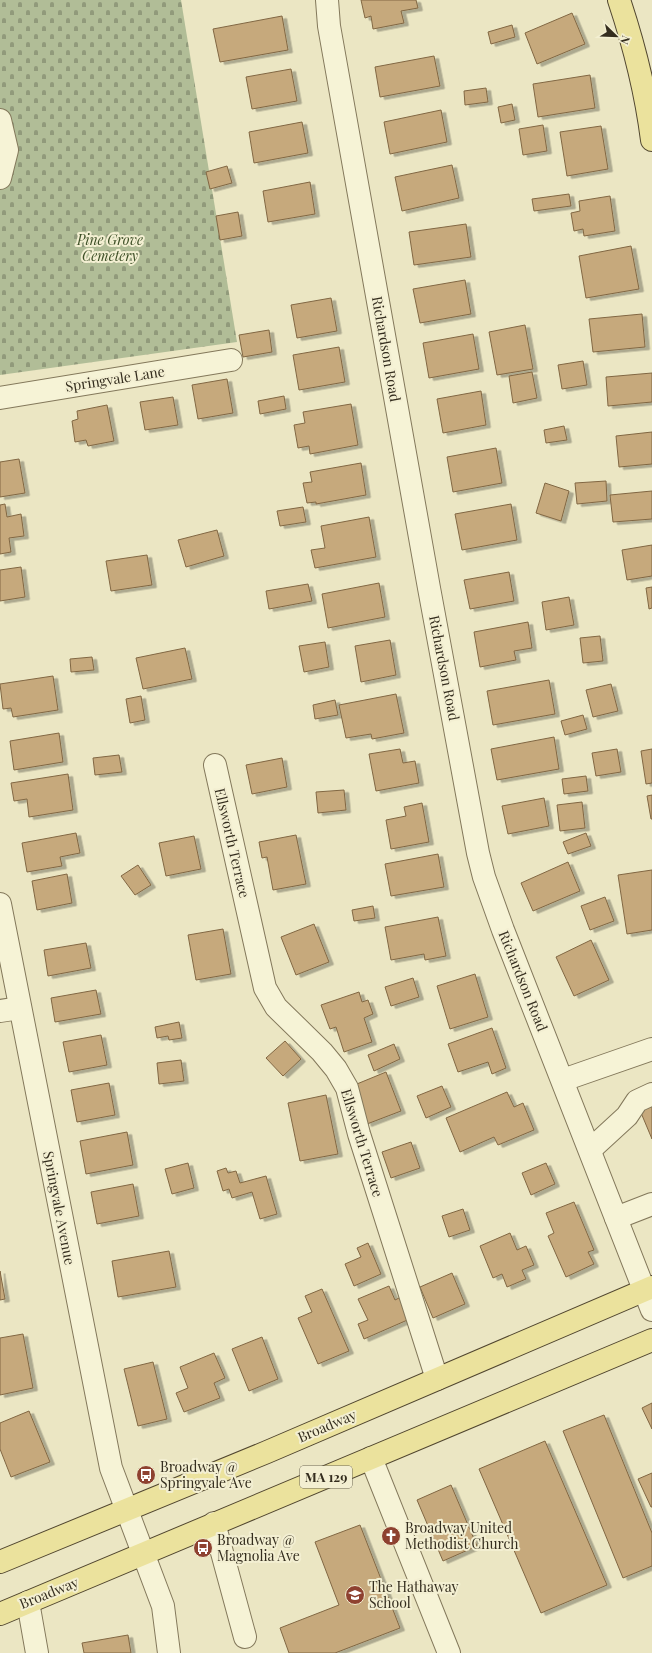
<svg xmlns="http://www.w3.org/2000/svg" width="652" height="1653" font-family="'Playfair Display',serif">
<defs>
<pattern id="cemetery-stones" width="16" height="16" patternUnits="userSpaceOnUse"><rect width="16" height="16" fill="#b1bd97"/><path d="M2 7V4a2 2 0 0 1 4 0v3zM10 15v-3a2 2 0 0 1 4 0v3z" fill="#919a7b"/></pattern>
<filter id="shadow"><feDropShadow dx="4.5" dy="2.5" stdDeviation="0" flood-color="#0004"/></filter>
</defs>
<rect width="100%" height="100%" fill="#ebe6c3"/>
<!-- cemetery -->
<path fill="url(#cemetery-stones)" d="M0 0H181L237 342 0 375Z"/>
<!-- building -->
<g fill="#c6a97c" stroke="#816743" filter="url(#shadow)">
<path d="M361 0H416L418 8 401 11 404 23 373 29 371 16 365 18Z"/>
<path d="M572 13 585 44 537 64 525 33Z"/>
<path d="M282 16 288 50 220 62 213 29Z"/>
<path d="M512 25 515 37 491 44 488 32Z"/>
<path d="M434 56 440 86 380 97 375 67Z"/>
<path d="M291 69 297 101 252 109 246 77Z"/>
<path d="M590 75 595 108 538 117 533 84Z"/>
<path d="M486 88 488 102 465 105 464 91Z"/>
<path d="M512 104 515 120 501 123 498 107Z"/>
<path d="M441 110 447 142 390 154 384 122Z"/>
<path d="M302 122 308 153 254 163 249 132Z"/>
<path d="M543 125 547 151 523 155 519 129Z"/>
<path d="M601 126 608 169 567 176 560 132Z"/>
<path d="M452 165 459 198 402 211 395 177Z"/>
<path d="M227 166 232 183 210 189 206 172Z"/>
<path d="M310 182 315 214 268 222 263 191Z"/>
<path d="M569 194 571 206 534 211 532 199Z"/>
<path d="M610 196 615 231 584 236 583 229 574 231 571 213 580 211 579 201Z"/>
<path d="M238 212 242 236 220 240 216 216Z"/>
<path d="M466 224 471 257 414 265 409 232Z"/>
<path d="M631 246 639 289 586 298 579 256Z"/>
<path d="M465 280 471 314 420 323 413 289Z"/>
<path d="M331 298 337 331 297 338 291 305Z"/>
<path d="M642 314 645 347 593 352 589 319Z"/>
<path d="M525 325 533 369 497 375 489 332Z"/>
<path d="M269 330 272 352 243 357 239 335Z"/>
<path d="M473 334 479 369 429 378 423 343Z"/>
<path d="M339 347 345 382 299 390 293 355Z"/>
<path d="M583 361 587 385 562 389 558 365Z"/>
<path d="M532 372 537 398 513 403 509 376Z"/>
<path d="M652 373V402L608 406 606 377Z"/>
<path d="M227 379 233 413 198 419 192 385Z"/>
<path d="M481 391 486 425 443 433 437 399Z"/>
<path d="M284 396 286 409 260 414 258 401Z"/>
<path d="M173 397 178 425 145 430 140 402Z"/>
<path d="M351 404 358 445 310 454 309 446 298 448 294 425 305 423 303 412Z"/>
<path d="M107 405 114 441 88 446 86 440 75 442 72 421 78 419 77 411Z"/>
<path d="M564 426 567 440 546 443 544 430Z"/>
<path d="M652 432V464L619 467 616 436Z"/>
<path d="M496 448 502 483 453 492 447 457Z"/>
<path d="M19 459 25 493 0 497V462Z"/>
<path d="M361 463 366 495 316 504V502L307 503 303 483 312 482 310 472Z"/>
<path d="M606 481 607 501 577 504 575 483Z"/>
<path d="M545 483 569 491 561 521 536 513Z"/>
<path d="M652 491V519L613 522 610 495Z"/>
<path d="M5 504 7 517 21 514 24 536 9 538 11 552 0 554V505Z"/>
<path d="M511 504 517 540 462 550 455 514Z"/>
<path d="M303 507 306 522 280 526 277 511Z"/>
<path d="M369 517 376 557 315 568 311 550 325 548 321 526Z"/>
<path d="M217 530 224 556 186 567 178 540Z"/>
<path d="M652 545V576L627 580 622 550Z"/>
<path d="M147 555 152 585 111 591 106 561Z"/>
<path d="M21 567 25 597 0 601V570Z"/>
<path d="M509 572 514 601 470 609 464 580Z"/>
<path d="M379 583 385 617 328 628 322 594Z"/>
<path d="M308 584 312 601 269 609 266 591Z"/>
<path d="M652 587V608L649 609 646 588Z"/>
<path d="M569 597 574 625 546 630 542 602Z"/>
<path d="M528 622 532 648 514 651 516 660 480 667 474 632Z"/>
<path d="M600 636 603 661 583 663 580 638Z"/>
<path d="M390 640 396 675 361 682 355 646Z"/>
<path d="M325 642 329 667 304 672 299 646Z"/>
<path d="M185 648 192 679 143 689 136 658Z"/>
<path d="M92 657 94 670 71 672 70 659Z"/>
<path d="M53 676 58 710 13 717 11 708 3 709 0 684Z"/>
<path d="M549 680 555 714 493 725 487 691Z"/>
<path d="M611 684 618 711 593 717 586 690Z"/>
<path d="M396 694 404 733 372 739 371 734 346 738 339 705Z"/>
<path d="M141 696 145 720 130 723 126 699Z"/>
<path d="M335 700 338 715 315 719 313 705Z"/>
<path d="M583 715 587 729 565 735 561 721Z"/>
<path d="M59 733 63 762 14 770 10 741Z"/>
<path d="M554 737 559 769 497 780 491 749Z"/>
<path d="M400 749 403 763 415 761 419 783 376 791 369 754Z"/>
<path d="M617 749 621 772 596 776 592 753Z"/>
<path d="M652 749V783L646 784 641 751Z"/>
<path d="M119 755 122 772 95 775 93 758Z"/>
<path d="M282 758 287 787 252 794 246 765Z"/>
<path d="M68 774 73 810 29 817 27 799 14 801 11 783Z"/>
<path d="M586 776 588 791 564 794 562 779Z"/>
<path d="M344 790 346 810 318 813 316 792Z"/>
<path d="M652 795V819H651L647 796Z"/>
<path d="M544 798 549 826 508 834 502 806Z"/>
<path d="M582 802 585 828 560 831 557 805Z"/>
<path d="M422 803 429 842 391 849 386 820 406 816 404 807Z"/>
<path d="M76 833 80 853 60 857 62 866 27 872 22 843Z"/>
<path d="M586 833 591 846 568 854 563 842Z"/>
<path d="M296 835 306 884 273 890 267 857 262 858 259 842Z"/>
<path d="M194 836 201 869 166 876 159 843Z"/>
<path d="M438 854 444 887 391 896 385 864Z"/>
<path d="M568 862 580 891 533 911 521 883Z"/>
<path d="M138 865 151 885 135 895 121 876Z"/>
<path d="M652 870V930L627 934 618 875Z"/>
<path d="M67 874 72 903 37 910 32 881Z"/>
<path d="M605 897 614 921 590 930 581 906Z"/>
<path d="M373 906 375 918 354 921 352 910Z"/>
<path d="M438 917 446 956 425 960 424 954 391 960 385 927Z"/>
<path d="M314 924 329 962 296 975 281 937Z"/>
<path d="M223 929 231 974 196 980 188 935Z"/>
<path d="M591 940 609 980 574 996 556 957Z"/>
<path d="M86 943 91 968 48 976 44 950Z"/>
<path d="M475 974 488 1017 450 1029 437 986Z"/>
<path d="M413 978 419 997 391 1006 385 987Z"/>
<path d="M96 990 101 1014 55 1022 51 998Z"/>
<path d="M359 992 362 1002 368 1000 373 1014 364 1018 372 1042 344 1052 336 1027 330 1029 321 1005Z"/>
<path d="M179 1022 182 1038 169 1040 168 1036 157 1038 155 1027Z"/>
<path d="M492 1028 506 1068 492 1074 488 1062 458 1072 448 1044Z"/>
<path d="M101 1035 107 1065 69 1072 63 1042Z"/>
<path d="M285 1041 301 1059 283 1076 266 1058Z"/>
<path d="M394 1044 400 1059 374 1071 368 1055Z"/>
<path d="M181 1060 184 1081 159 1084 157 1063Z"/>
<path d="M386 1072 401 1111 367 1124 352 1086Z"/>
<path d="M109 1083 115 1115 77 1122 71 1090Z"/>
<path d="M442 1086 451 1107 426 1118 417 1096Z"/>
<path d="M507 1092 514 1107 523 1103 534 1130 498 1145 494 1137 460 1152 446 1118Z"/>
<path d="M326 1095 338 1154 300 1161 288 1103Z"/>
<path d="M652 1103V1139L639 1108Z"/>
<path d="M127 1132 133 1165 86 1174 80 1141Z"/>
<path d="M411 1142 420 1168 391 1178 382 1152Z"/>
<path d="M188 1163 194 1188 172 1194 165 1169Z"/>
<path d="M546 1163 555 1184 531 1195 522 1173Z"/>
<path d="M226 1168 228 1173 236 1171 240 1183 266 1176 277 1214 260 1219 252 1192 232 1198 229 1189 223 1191 217 1171Z"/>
<path d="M133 1184 139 1216 97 1224 91 1192Z"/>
<path d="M574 1202 594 1250 588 1252 594 1264 566 1277 548 1236 554 1233 546 1213Z"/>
<path d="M463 1209 470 1230 449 1237 442 1216Z"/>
<path d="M510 1233 517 1250 526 1246 534 1265 522 1270 526 1279 507 1287 502 1274 493 1278 480 1246Z"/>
<path d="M368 1243 381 1274 354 1286 345 1264 361 1257 357 1248Z"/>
<path d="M169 1251 176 1287 118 1297 112 1261Z"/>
<path d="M0 1271 5 1299 0 1300Z"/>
<path d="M452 1273 465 1304 433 1318 420 1287Z"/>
<path d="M389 1286 395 1300 403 1296 412 1318 364 1339 358 1324 368 1320 358 1299Z"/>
<path d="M322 1289 349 1351 318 1364 298 1318 312 1312 305 1296Z"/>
<path d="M23 1334 33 1388 0 1395V1338Z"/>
<path d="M262 1337 278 1379 249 1391 232 1349Z"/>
<path d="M214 1353 225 1378 214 1383 220 1398 184 1412 176 1393 188 1388 180 1367Z"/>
<path d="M153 1362 167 1419 138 1426 124 1369Z"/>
<path d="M652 1403V1429L642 1408Z"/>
<path d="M29 1411 50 1462 11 1477 0 1449V1423Z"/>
<path d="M604 1415 652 1533V1566L623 1578 563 1431Z"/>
<path d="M545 1441 607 1585 541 1613 479 1469Z"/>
<path d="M652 1473V1507H651L638 1479Z"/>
<path d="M451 1485 477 1546 443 1561 417 1500Z"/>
<path d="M360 1525 400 1628 335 1653H289L280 1628 339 1605 315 1542Z"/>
<path d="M128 1635 131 1653H84L82 1643Z"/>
</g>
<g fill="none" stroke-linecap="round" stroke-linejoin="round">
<defs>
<g id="minor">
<path d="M327 0 329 26 429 588 478 853 484 877 503 930 652 1310"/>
<path d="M0 120 7 150 0 178"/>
<path d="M0 398 231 360"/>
<path d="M215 765 265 988 276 1007 322 1052 336 1069 347 1088 359 1134 437 1379"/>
<path d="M0 904 111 1468 163 1606 169 1653"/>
<path d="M0 1011 20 1008"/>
<path d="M563 1080 652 1049"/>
<path d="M590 1150 627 1116 637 1101 652 1094"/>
<path d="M616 1218 652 1204"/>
<path d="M371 1458 449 1653"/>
<path d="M214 1523 245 1637"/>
<path d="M28 1602 37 1653"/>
</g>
<g id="major">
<path d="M619 0C634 45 646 93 652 140"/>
<path d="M0 1562 267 1452 652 1287"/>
<path d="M0 1614 652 1340"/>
</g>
</defs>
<!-- minor casing -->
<use href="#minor" stroke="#83785b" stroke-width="24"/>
<!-- major casing -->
<use href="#major" stroke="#51462f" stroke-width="24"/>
<!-- minor -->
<use href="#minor" stroke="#f6f3d6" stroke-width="22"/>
<!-- major -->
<use href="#major" stroke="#ebe29d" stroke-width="22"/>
</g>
<!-- icons -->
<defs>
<symbol id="bus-disc" viewBox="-11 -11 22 22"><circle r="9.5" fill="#8e4130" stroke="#f3efd2"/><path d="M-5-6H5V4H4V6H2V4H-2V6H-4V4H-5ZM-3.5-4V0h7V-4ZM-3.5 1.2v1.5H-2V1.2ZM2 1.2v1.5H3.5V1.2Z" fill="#fff"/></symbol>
<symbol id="church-disc" viewBox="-11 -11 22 22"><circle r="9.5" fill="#8e4130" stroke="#f3efd2"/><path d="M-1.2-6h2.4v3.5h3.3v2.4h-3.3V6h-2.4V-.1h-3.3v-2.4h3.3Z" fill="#fff"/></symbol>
<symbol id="school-disc" viewBox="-11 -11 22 22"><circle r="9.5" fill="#8e4130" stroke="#f3efd2"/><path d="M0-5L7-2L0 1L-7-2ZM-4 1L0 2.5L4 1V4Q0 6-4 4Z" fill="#fff"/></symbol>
</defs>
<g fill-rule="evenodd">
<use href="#bus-disc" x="135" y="1464" width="22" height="22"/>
<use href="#church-disc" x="380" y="1525" width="22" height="22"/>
<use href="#bus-disc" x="192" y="1537" width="22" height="22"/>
<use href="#school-disc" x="344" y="1584" width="22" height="22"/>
</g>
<g text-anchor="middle" stroke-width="4" stroke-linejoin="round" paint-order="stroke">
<!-- shield labels -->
<rect fill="#f3efd2" stroke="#6d6754" stroke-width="1" x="300" y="1466" width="52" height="22" rx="3"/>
<g font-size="13" font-weight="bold" fill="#342d1e">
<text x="326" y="1482">MA 129</text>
</g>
<!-- park labels -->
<g font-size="14" font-style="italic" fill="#3d4f26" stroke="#f3efd2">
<text x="110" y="245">Pine Grove<tspan x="110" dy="16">Cemetery</tspan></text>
</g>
<!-- street labels -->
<g font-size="14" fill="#342d1e" stroke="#f3efd2">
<text transform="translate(386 349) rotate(80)" y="5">Richardson Road</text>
<text transform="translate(115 379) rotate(-9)" y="5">Springvale Lane</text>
<text transform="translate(444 668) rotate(79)" y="5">Richardson Road</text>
<text transform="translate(232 843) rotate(77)" y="5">Ellsworth Terrace</text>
<text transform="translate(523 981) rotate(68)" y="5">Richardson Road</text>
<text transform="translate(362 1143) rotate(73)" y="5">Ellsworth Terrace</text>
<text transform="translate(59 1208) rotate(79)" y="5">Springvale Avenue</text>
<text transform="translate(327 1426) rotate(-23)" y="5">Broadway</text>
<text transform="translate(49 1593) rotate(-22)" y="5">Broadway</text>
</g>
<!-- poi labels -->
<g font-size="14" fill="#342d1e" stroke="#f3efd2" text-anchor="start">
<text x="160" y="1472">Broadway @<tspan x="160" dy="16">Springvale Ave</tspan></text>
<text x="405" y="1533">Broadway United<tspan x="405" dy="16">Methodist Church</tspan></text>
<text x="217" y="1545">Broadway @<tspan x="217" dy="16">Magnolia Ave</tspan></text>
<text x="369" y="1592">The Hathaway<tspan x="369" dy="16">School</tspan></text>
</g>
</g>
<!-- north arrow -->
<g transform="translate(616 36) rotate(113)" stroke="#f3efd2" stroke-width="3" paint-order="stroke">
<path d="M0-3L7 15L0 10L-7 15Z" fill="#342d1e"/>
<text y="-6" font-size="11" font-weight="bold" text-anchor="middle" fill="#342d1e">N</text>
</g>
</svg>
